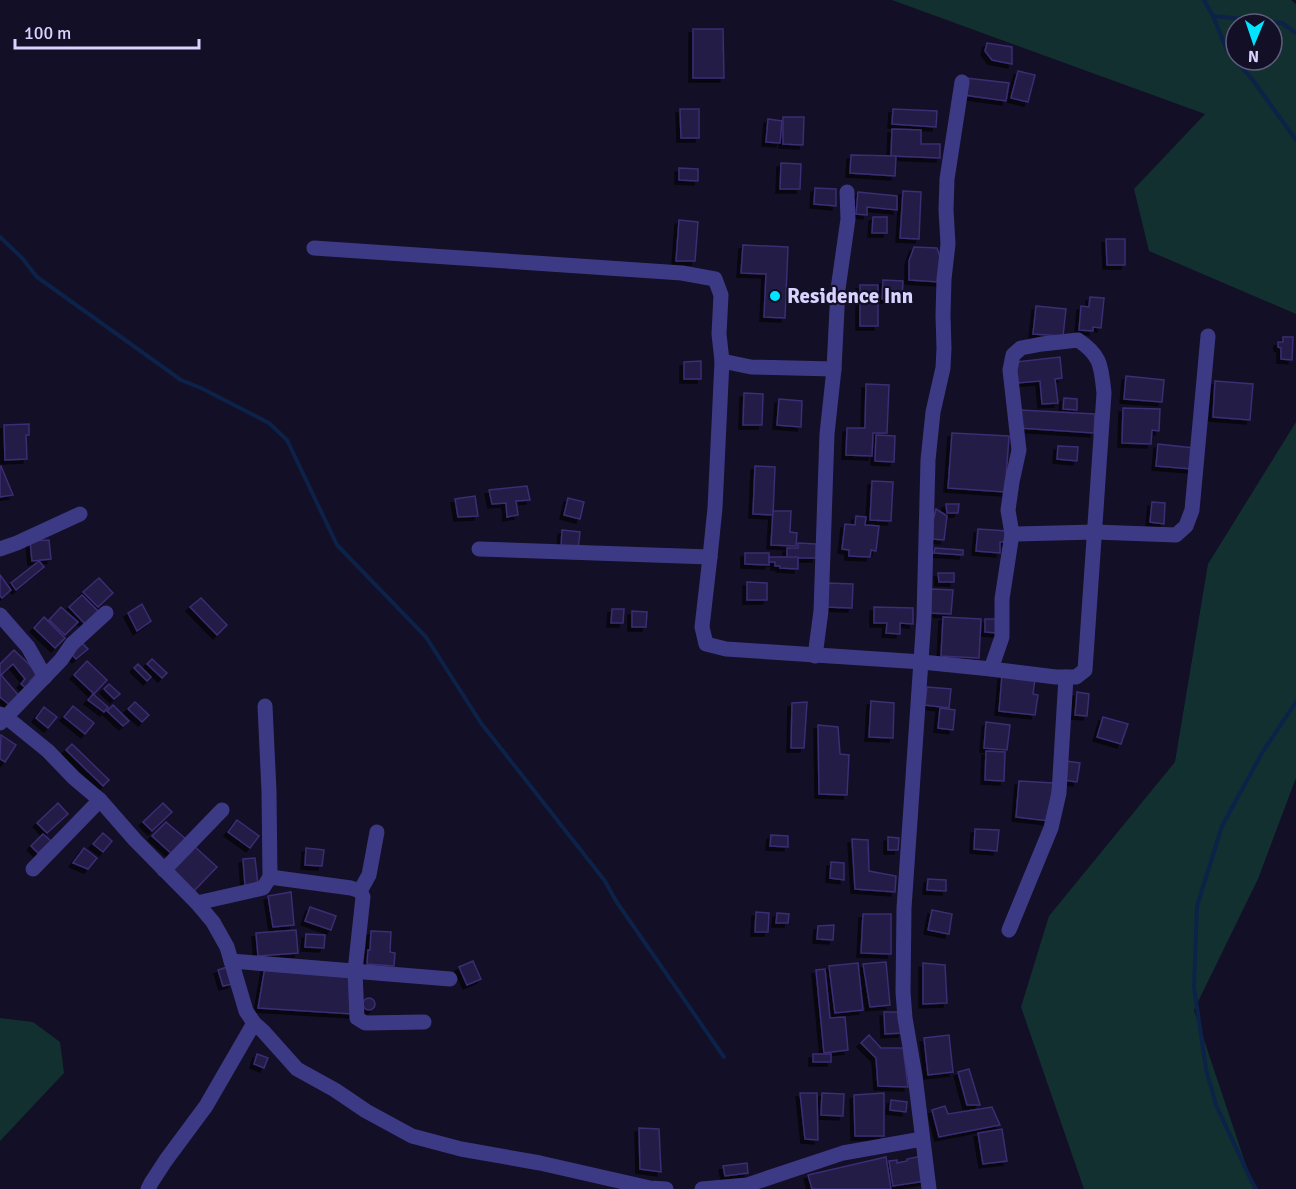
<svg xmlns="http://www.w3.org/2000/svg" width="1296" height="1189" font-family="Signika,sans-serif">
<defs>
<filter id="shadow"><feDropShadow dx="-4" dy="4" stdDeviation="0" flood-color="#0009"/></filter>
</defs>
<rect width="100%" height="100%" fill="#130f26"/>
<!-- green -->
<g fill="#12302f" fill-rule="evenodd">
<path d="M892 0H1291L1296 4V314L1149 251 1134 189 1205 114ZM1236 24H1272V60H1236Z"/>
<path d="M1296 422V778L1258 879 1194 1010 1254 1189H1084L1021 1007 1049 916 1175 762 1208 564Z"/>
<path d="M0 1018 33 1022 60 1042 64 1073 0 1141Z"/>
</g>
<g fill="none" stroke-linecap="round" stroke-linejoin="round">
<!-- stream -->
<g stroke="#0c2248" stroke-width="4">
<path d="M1204 0 1213 16 1227 50 1252 79 1296 140"/>
<path d="M1213 16 1282 23 1296 33"/>
<path d="M0 237 22 258 37 277 181 380 201 388 269 423 287 440 337 545 426 637 481 723 605 881 616 901 724 1057"/>
<path d="M1256 1189 1251 1180 1216 1105 1206 1069 1194 987 1197 906 1222 826 1262 753 1296 702"/>
</g>
</g>
<!-- building -->
<g fill="#241b47" stroke="#3b2d73" stroke-width="1.5" filter="url(#shadow)">
<path d="M693 29H723L724 78H693Z"/>
<path d="M987 43 1012 47V64L992 60 985 51Z"/>
<path d="M1018 71 1035 75 1028 102 1011 98Z"/>
<path d="M966 78 1009 83 1006 101 964 95Z"/>
<path d="M680 109H699V138H681Z"/>
<path d="M893 109 937 111 936 127 892 124Z"/>
<path d="M783 117H804L803 145 783 144Z"/>
<path d="M768 119 782 121 780 143 766 142Z"/>
<path d="M892 129 921 130V144H940V158L891 156Z"/>
<path d="M851 155 896 156 895 176 850 173Z"/>
<path d="M781 163 801 164 800 189H780Z"/>
<path d="M679 168 698 169V181L679 180Z"/>
<path d="M815 188 836 189V206L814 204Z"/>
<path d="M903 191 921 192 919 239 900 238Z"/>
<path d="M858 192 897 196V210L867 207V215L856 214Z"/>
<path d="M873 217H887V233H872Z"/>
<path d="M679 220 698 222 695 261H676Z"/>
<path d="M1106 239H1125V265H1107Z"/>
<path d="M743 245 788 247 785 318 764 317 766 274 741 273Z"/>
<path d="M914 247 937 248 941 260 940 282 909 280V261Z"/>
<path d="M883 280 903 281 902 300 882 299Z"/>
<rect x="860" y="285" width="18" height="41"/>
<path d="M1090 297 1104 298 1101 328 1093 327V331L1079 330 1081 306 1089 307Z"/>
<path d="M1036 306 1066 309 1063 336 1033 334Z"/>
<path d="M1283 337H1293L1292 360 1281 359V348L1278 347V342H1283Z"/>
<path d="M1060 357 1062 378 1055 379 1058 403 1042 404 1040 381 1017 383 1015 362Z"/>
<path d="M701 361V379H684V362Z"/>
<path d="M1126 376 1164 380 1162 402 1124 399Z"/>
<path d="M1215 381 1253 384 1250 420 1213 417Z"/>
<path d="M866 384 889 385 887 433H873L872 456 846 455 847 428H865Z"/>
<path d="M744 393 763 394 762 425H743Z"/>
<path d="M1064 398 1077 399V410L1063 409Z"/>
<path d="M779 399 802 401 801 427 777 425Z"/>
<path d="M1123 408 1160 409 1159 431 1152 430 1151 444 1122 443Z"/>
<path d="M1020 410 1095 414 1094 433 1019 428Z"/>
<path d="M29 424V435H26L27 459 5 460 4 425Z"/>
<path d="M952 433 1009 436 1005 492 948 488Z"/>
<path d="M876 435 895 436 894 462 875 461Z"/>
<path d="M1158 444 1194 448 1192 469 1156 466Z"/>
<path d="M1058 446 1078 447 1077 461 1057 459Z"/>
<path d="M1 466 13 495 0 497V467Z"/>
<path d="M755 466 775 467 773 515 753 514Z"/>
<path d="M872 481 893 482 891 521 870 520Z"/>
<path d="M527 486 530 500 516 501 518 515 507 517 506 503 492 504 489 490Z"/>
<path d="M475 496 478 516 458 517 455 499Z"/>
<path d="M568 498 584 502 580 519 564 515Z"/>
<path d="M1152 502 1165 503 1164 524 1150 522Z"/>
<path d="M946 504H959L958 513H947Z"/>
<path d="M936 509 947 516 944 540 933 539V521Z"/>
<path d="M773 511H791L790 532 797 533 796 546 771 545Z"/>
<path d="M856 516 866 517 865 525 879 526 876 551 871 550 870 557 849 556V550L842 549 845 524 855 525Z"/>
<path d="M978 529 1007 531V542H1000V553L976 551Z"/>
<path d="M562 530 580 532 578 550 561 548Z"/>
<path d="M49 540 51 559 32 561 30 541Z"/>
<path d="M798 543 816 544V558H787V548H798Z"/>
<path d="M935 548 963 550V555L934 553Z"/>
<path d="M745 553H769V565L745 564Z"/>
<path d="M769 557H798V569L780 568V566H775V562H769Z"/>
<path d="M39 561 44 567 16 590 11 583Z"/>
<path d="M938 573H954V582H939Z"/>
<path d="M0 575 11 590 2 598 0 596Z"/>
<path d="M99 578 113 593 98 607 83 592Z"/>
<path d="M747 582 767 583V600H747Z"/>
<path d="M826 583 853 584 852 608 825 607Z"/>
<path d="M931 589 953 590 951 614 929 613Z"/>
<path d="M82 595 98 611 85 624 69 607Z"/>
<path d="M201 598 227 625 217 635 190 607Z"/>
<path d="M142 604 151 621 137 631 128 613Z"/>
<path d="M61 607 78 622 65 635 49 620Z"/>
<path d="M874 607 913 608V624L900 623V634L886 633 887 623H874Z"/>
<path d="M612 609H624L623 623H611Z"/>
<path d="M632 611 647 612 646 627H632Z"/>
<path d="M44 617 65 638 55 648 34 628Z"/>
<path d="M943 617 981 619 979 658 941 656Z"/>
<path d="M985 619H999L998 633 985 632Z"/>
<path d="M81 642 88 649 76 659 70 652Z"/>
<path d="M14 650 38 673 30 681 33 684 28 690 21 684 25 679 13 664 1 675 20 697 12 707 0 697V664Z"/>
<path d="M152 659 167 673 162 678 147 664Z"/>
<path d="M87 661 107 680 94 694 74 675Z"/>
<path d="M138 664 151 677 147 681 134 668Z"/>
<path d="M1002 675 1035 679 1033 694 1038 695 1035 715 999 711Z"/>
<path d="M109 684 120 694 114 699 104 689Z"/>
<path d="M927 687 951 689 949 708 925 705Z"/>
<path d="M1077 692 1089 694 1087 716 1075 715Z"/>
<path d="M93 694 108 707 104 712 88 700Z"/>
<path d="M871 701 894 703 893 738 869 737Z"/>
<path d="M135 702 149 715 142 722 128 709Z"/>
<path d="M807 702 804 748H791L792 703Z"/>
<path d="M113 705 129 721 123 726 107 711Z"/>
<path d="M73 706 94 723 85 734 64 717Z"/>
<path d="M44 707 57 717 48 728 36 718Z"/>
<path d="M940 708 955 710 953 730 938 728Z"/>
<path d="M1103 717 1128 724 1121 744 1097 737Z"/>
<path d="M986 722 1010 725 1007 750 984 748Z"/>
<path d="M818 725 838 727 840 754 849 755 847 795 819 794Z"/>
<path d="M1 735 16 745 5 762 0 759Z"/>
<path d="M72 744 109 780 103 786 66 750Z"/>
<path d="M986 751 1005 752 1004 781 985 780Z"/>
<path d="M1066 761 1080 763 1077 782 1063 780Z"/>
<path d="M1019 781 1053 783 1049 821 1016 817Z"/>
<path d="M58 803 68 814 47 833 37 823Z"/>
<path d="M163 803 172 812 152 831 143 822Z"/>
<path d="M237 820 259 836 250 848 228 832Z"/>
<path d="M166 822 187 840 173 855 152 836Z"/>
<path d="M975 829 999 830 997 851 974 849Z"/>
<path d="M103 833 112 841 103 852 93 844Z"/>
<path d="M43 834 51 841 38 853 31 846Z"/>
<path d="M771 835 788 836V847L770 846Z"/>
<path d="M888 837 899 838 898 850H888Z"/>
<path d="M852 839 868 840 869 871 896 876 895 892 855 889Z"/>
<path d="M194 846 217 867 193 892 170 871Z"/>
<path d="M84 848 97 858 88 869 73 863Z"/>
<path d="M306 848 324 850 322 866 305 865Z"/>
<path d="M255 858 258 885 245 886 243 859Z"/>
<path d="M831 862 844 863V880L830 878Z"/>
<path d="M928 879 946 880V891L927 890Z"/>
<path d="M291 892 294 925 273 927 268 896Z"/>
<path d="M310 907 336 916 331 930 305 921Z"/>
<path d="M932 910 952 914 949 934 928 930Z"/>
<path d="M756 912 769 913 768 932H755Z"/>
<path d="M777 913 789 914 788 923H776Z"/>
<path d="M863 914H891V954L861 953Z"/>
<path d="M834 925 833 940 817 939 818 926Z"/>
<path d="M296 930 298 953 258 956 256 933Z"/>
<path d="M371 931 391 932 390 952 395 953 394 966 367 964 368 950H370Z"/>
<path d="M306 934 325 935 324 948 305 947Z"/>
<path d="M473 961 481 979 467 985 459 967Z"/>
<path d="M886 962 890 1005 870 1007 863 964Z"/>
<path d="M858 963 863 1010 835 1013 829 966Z"/>
<path d="M923 963 945 965 947 1003 923 1004Z"/>
<path d="M227 967 232 984 223 986 218 970Z"/>
<path d="M265 967 353 972V1014L258 1008Z"/>
<path d="M825 969 830 1018 845 1017 848 1050 824 1053 816 970Z"/>
<circle cx="369" cy="1004" r="6"/>
<path d="M884 1012H902V1033L885 1034Z"/>
<path d="M869 1035 881 1048H903L908 1087 878 1086 876 1058 861 1043Z"/>
<path d="M949 1035 953 1072 928 1075 924 1038Z"/>
<path d="M257 1054 268 1058 264 1068 254 1064Z"/>
<rect x="813" y="1054" width="18" height="8"/>
<path d="M969 1069 980 1105H967L958 1072Z"/>
<path d="M800 1093H817L818 1140 805 1139Z"/>
<path d="M822 1093 844 1094 843 1116 821 1115Z"/>
<path d="M884 1093V1136H855L854 1095Z"/>
<path d="M891 1100 907 1102 906 1112 890 1110Z"/>
<path d="M945 1106 948 1114 992 1107 1000 1125 939 1137 932 1110Z"/>
<path d="M639 1128 659 1129 661 1172 640 1169Z"/>
<path d="M1002 1129 1007 1161 983 1164 978 1133Z"/>
<path d="M922 1156 925 1181 893 1186 889 1161 897 1160V1163L907 1161V1159Z"/>
<path d="M886 1157 891 1189H812L808 1175Z"/>
<path d="M747 1163 748 1173 725 1176 723 1166Z"/>
</g>
<g fill="none" stroke-linecap="round" stroke-linejoin="round">
<!-- minor -->
<g stroke="#3d3a85" stroke-width="15">
<path d="M314 248 682 273 715 279 721 295 719 334 722 361 751 367 834 369"/>
<path d="M1078 340C1102 356 1101 367 1104 393L1085 670 1076 677H1056L991 669 1002 637V599L1012 534 1008 510 1012 482 1019 450 1010 370 1013 355 1021 348 1042 344Z"/>
<path d="M1012 534 1095 532 1176 535 1186 526 1192 510 1208 336"/>
<path d="M0 549 17 543 80 514"/>
<path d="M479 549 710 557 702 627 706 644 726 649 922 662 991 669"/>
<path d="M710 557 715 508 722 361"/>
<path d="M0 615 28 647 45 677"/>
<path d="M815 656 821 611 827 434 834 369 838 289 848 219 847 192"/>
<path d="M0 714 6 717 48 751 74 778 100 800 135 840 197 903 213 922 227 947 246 1011 254 1023 263 1031 297 1069 335 1090 366 1111 412 1136 461 1149 540 1163 650 1188 666 1189"/>
<path d="M0 723 61 660 72 644 106 613"/>
<path d="M33 869 100 800"/>
<path d="M164 870 222 810"/>
<path d="M270 877 351 888 360 891 363 897 355 971 357 1018 365 1023 424 1022"/>
<path d="M360 891 369 875 377 832"/>
<path d="M197 903 263 888 270 877 269 791 265 706"/>
<path d="M1009 930 1051 828 1059 793 1066 677"/>
<path d="M231 961 450 979"/>
<path d="M148 1189 151 1183 166 1160 206 1106 254 1023"/>
<path d="M702 1189 747 1185 843 1153 922 1139"/>
<path d="M929 1189 915 1076 905 1018 903 992 904 908 924 617 928 460 933 412 943 368 944 348 943 315 944 279 948 244 946 210 947 179 962 82"/>
</g>
</g>
<!-- markers -->
<circle fill="#00e5ff" stroke="#130f26" stroke-width="2" cx="775" cy="296" r="6"/>
<g text-anchor="middle" stroke-width="4.5" stroke-linejoin="round" paint-order="stroke">
<!-- poi labels -->
<g font-size="21" font-weight="bold" fill="#d9d4ff" stroke="#130f26" text-anchor="start">
<text x="787" y="303">Residence Inn</text>
</g>
</g>
<!-- north arrow -->
<g transform="translate(1254 42) rotate(182)"><circle r="28" fill="#130f26" stroke="#625e7d" stroke-width="1.5"/>
<path d="M0-4.5L10 22L0 15L-10 22Z" fill="#00e5ff"/>
<text y="-9" font-size="16" font-weight="bold" text-anchor="middle" fill="#d9d4ff">N</text>
</g>
<!-- scale -->
<path d="M15 39v9h184v-9" fill="none" stroke="#d9d4ff" stroke-width="3"/>
<text x="24" y="39" font-size="18" fill="#d9d4ff" stroke="#130f26" stroke-width="4.5" paint-order="stroke">100 m</text>
</svg>
